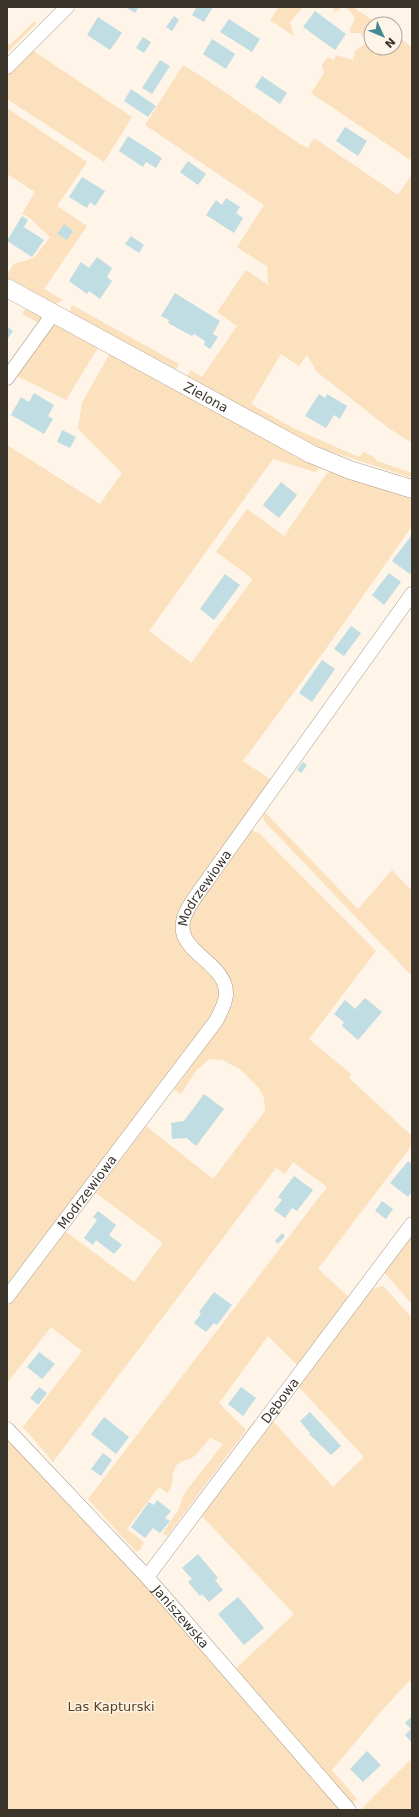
<svg xmlns="http://www.w3.org/2000/svg" width="419" height="1817" font-family="'DejaVu Sans',sans-serif">
<rect width="100%" height="100%" fill="#fef4e7"/>
<!-- green -->
<g fill="#fbe1be">
<path d="M279 7H303L290 22 294 36 270 20Z"/>
<path d="M335 7H353L378 24H371V48H395V35L412 47V161L311 93 324 73 322 65 328 57 334 60 336 55 353 60 355 51 365 44 366 40 360 33H351L350 29 355 18 349 10 343 7 333 13Z"/>
<path d="M34 21 36 24 7 53V43L10 45Z"/>
<path d="M32 50 132 117 104 162 7 99V76Z"/>
<path d="M183 65 207 80 300 144 308 148 314 138 398 195 412 174V443L390 429 317 372 307 355 299 366 281 354 251 404 293 428 359 457 364 452 374 457 377 461 412 473V478L323 449 302 439 187 377 190 370 202 377 237 326 217 312 246 270 268 285 267 264 266 266 237 247 264 205 145 125Z"/>
<path d="M7 108 87 162 57 206 87 226 44 289 63 300 56 304 7 277V274L14 264 34 258 50 237 31 219 22 214 35 192 7 174Z"/>
<path d="M72 305 179 364 175 370 70 312Z"/>
<path d="M27 307 42 317 41 324 22 314Z"/>
<path d="M55 323 99 346 66 400 17 376Z"/>
<path d="M110 353 317 466 319 469 315 472 273 459 149 631 191 663 253 579 216 552 247 509 284 536 327 473 334 471 412 496V526L325 650 243 761 273 781 181 912 174 933 187 922 251 830 259 833 376 951 309 1039 351 1074 349 1078 412 1136V1145L318 1269 350 1298 299 1367 268 1336 219 1403 246 1430 167 1536 163 1533 179 1509 182 1499 186 1491 223 1444 210 1438C205 1444 199 1452 193 1457 187 1461 181 1460 176 1466 170 1475 175 1486 167 1493L159 1487 127 1529 144 1542 140 1550 136 1552 88 1499 327 1187 293 1162 285 1174 276 1168 53 1462 23 1427 82 1351 51 1327 7 1383V1308L66 1232 134 1282 163 1243 96 1193 146 1126 213 1179 265 1111 264 1098 258 1087 241 1070 223 1060 209 1059 195 1072 181 1094 174 1090 211 1039 7 1292V445L100 504 122 473 78 429 82 403Z"/>
<path d="M265 812 358 909 392 870 412 891V959L410 960 412 962V976L265 822 263 816Z"/>
<path d="M412 1229V1304L382 1270Z"/>
<path d="M383 1286 412 1318V1684L409 1681 384 1708 332 1770 357 1799 352 1803 232 1672 294 1614 202 1516 223 1484 271 1419 333 1487 364 1457 296 1384 372 1289Z"/>
<path d="M7 1426 340 1810H7Z"/>
<path d="M412 1758V1810H361L363 1807Z"/>
</g>
<!-- building -->
<g fill="#bfdde3">
<path d="M125 7H142L141 9 139 7 135 13Z"/>
<path d="M197 7H213L204 22 192 15Z"/>
<path d="M315 11 346 34 335 50 303 27Z"/>
<path d="M174 16 179 20 172 31 166 27Z"/>
<path d="M98 17 122 33 110 50 87 35Z"/>
<path d="M229 19 260 39 252 52 220 32Z"/>
<path d="M143 37 151 42 144 53 136 48Z"/>
<path d="M212 39 235 54 226 69 203 54Z"/>
<path d="M160 60 170 66 152 94 142 88Z"/>
<path d="M262 76 287 93 280 104 255 87Z"/>
<path d="M131 89 156 106 148 117 124 101Z"/>
<path d="M345 127 367 141 358 156 336 141Z"/>
<path d="M128 136 162 158 156 168 146 162 143 167 119 151Z"/>
<path d="M188 161 206 174 198 185 180 172Z"/>
<path d="M82 177 105 191 95 206 90 202 87 208 69 197Z"/>
<path d="M226 198 240 207 236 213 243 218 234 233 206 215 216 200 222 205Z"/>
<path d="M22 216 28 220 24 227 44 240 32 257 7 241Z"/>
<path d="M64 224 73 231 67 240 57 234Z"/>
<path d="M131 236 144 245 139 253 125 244Z"/>
<path d="M97 257 112 268 107 277 112 281 100 299 89 291 87 294 69 281 81 262 89 268Z"/>
<path d="M175 293 220 321 213 334 218 337 210 349 204 345 205 341 194 334 192 336 168 323 169 320 161 316Z"/>
<path d="M7 327 13 331 7 340Z"/>
<path d="M34 393 54 405 48 416 53 419 44 434 11 415 21 397 29 402Z"/>
<path d="M319 394 325 398 327 394 347 406 340 419 334 415 326 428 305 416Z"/>
<path d="M62 430 76 437 70 448 57 442Z"/>
<path d="M281 482 297 495 279 518 263 505Z"/>
<path d="M411 536 412 572 410 574 392 561Z"/>
<path d="M389 573 401 582 384 605 372 595Z"/>
<path d="M225 574 240 585 214 620 200 609Z"/>
<path d="M351 626 361 633 344 656 334 649Z"/>
<path d="M322 660 335 669 312 702 299 693Z"/>
<path d="M303 762 307 765 301 773 297 770Z"/>
<path d="M365 998 382 1012 358 1040 342 1026 344 1022 334 1014 345 1000 355 1009Z"/>
<path d="M204 1094 224 1109 196 1146 187 1138 172 1139 171 1123 184 1121Z"/>
<path d="M408 1161 412 1164V1192L408 1197 390 1183Z"/>
<path d="M294 1176 313 1190 297 1211 292 1208 285 1218 274 1210 282 1200 278 1197Z"/>
<path d="M382 1201 393 1209 386 1219 375 1211Z"/>
<path d="M98 1211 116 1225 109 1235 122 1245 114 1254 96 1240 93 1245 84 1238 97 1220 93 1217Z"/>
<path d="M282 1233 285 1236 278 1244 275 1241Z"/>
<path d="M214 1292 232 1305 217 1325 214 1323 206 1332 194 1323 201 1314 199 1312Z"/>
<path d="M39 1352 55 1364 42 1379 27 1367Z"/>
<path d="M39 1387 47 1393 38 1405 30 1398Z"/>
<path d="M241 1387 256 1398 243 1416 228 1404Z"/>
<path d="M310 1412 341 1446 331 1455 309 1434 310 1433 300 1421Z"/>
<path d="M104 1417 129 1437 116 1454 91 1434Z"/>
<path d="M103 1453 112 1460 101 1476 91 1469Z"/>
<path d="M157 1500 171 1511 165 1518 170 1521 160 1533 153 1528 145 1538 131 1527 149 1502 154 1505Z"/>
<path d="M198 1554 218 1578 215 1580 223 1590 209 1602 202 1594 200 1596 188 1582 192 1579 182 1568Z"/>
<path d="M238 1597 264 1628 244 1645 218 1614Z"/>
<path d="M412 1716V1743L405 1735 411 1729 405 1723Z"/>
<path d="M367 1751 381 1765 363 1782 350 1769Z"/>
</g>
<g fill="none" stroke-linecap="round" stroke-linejoin="round">
<defs>
<g id="minor">
<path d="M7 67 67 7"/>
<path d="M7 378 53 314"/>
<path id="s1" d="M7 1297 216 1021C220 1013 225 1005 226 995 228 963 177 953 183 922 185 907 205 885 213 872L412 594"/>
<path id="s2" d="M7 1429 147 1577 349 1810"/>
<path id="s3" d="M147 1577 412 1224"/>
</g>
<g id="tertiary">
<path id="s4" d="M7 288 311 454 350 470 412 489"/>
</g>
</defs>
<!-- minor casing -->
<use href="#minor" stroke="#ac9d89" stroke-width="15"/>
<!-- tertiary casing -->
<use href="#tertiary" stroke="#ac9d89" stroke-width="19"/>
<!-- minor -->
<use href="#minor" stroke="#fff" stroke-width="14"/>
<!-- tertiary -->
<use href="#tertiary" stroke="#fff" stroke-width="18"/>
</g>
<g text-anchor="middle" stroke-width="3" stroke-linejoin="round" paint-order="stroke">
<!-- street labels -->
<g font-size="13" fill="#3a342b" stroke="#fef4e7">
<text dy="5" stroke="none"><textPath href="#s4" startOffset="227">Zielona</textPath></text>
<text dy="5" stroke="none"><textPath href="#s1" startOffset="503">Modrzewiowa</textPath></text>
<text dy="5" stroke="none"><textPath href="#s1" startOffset="132">Modrzewiowa</textPath></text>
<text dy="5" stroke="none"><textPath href="#s3" startOffset="221">Dębowa</textPath></text>
<text dy="5" stroke="none"><textPath href="#s2" startOffset="256">Janiszewska</textPath></text>
</g>
<!-- park labels -->
<g font-size="13" fill="#59421f" stroke="#fef4e7">
<text x="111" y="1711">Las Kapturski</text>
</g>
</g>
<!-- border -->
<rect width="419" height="1817" fill="none" stroke="#3a342b" stroke-width="16"/>
<!-- north arrow -->
<g transform="translate(383 36) rotate(134)"><circle r="19" fill="#fef4e7" stroke="#b0a79c"/>
<path d="M0-3L7 15L0 10L-7 15Z" fill="#448996"/>
<text y="-6" font-size="11" font-weight="bold" text-anchor="middle" fill="#3a342b">N</text>
</g>
</svg>
